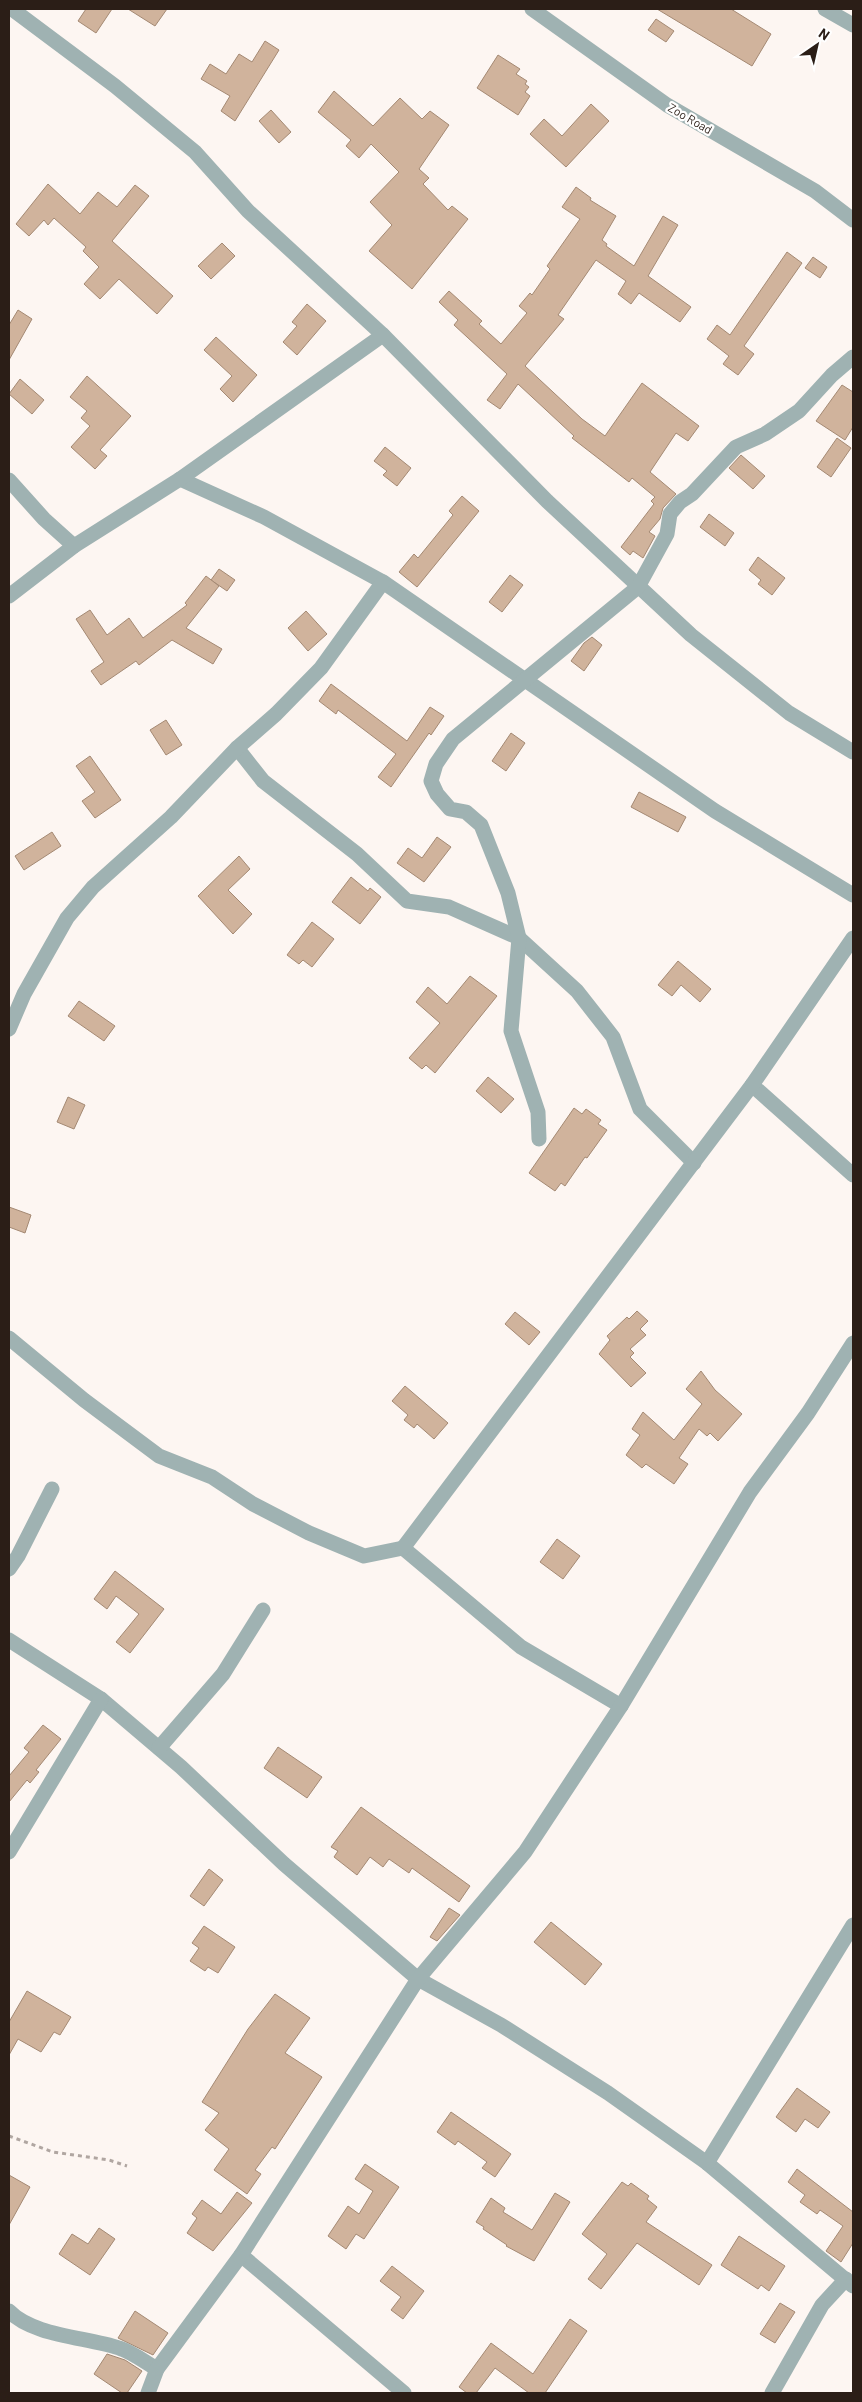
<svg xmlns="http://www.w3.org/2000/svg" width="862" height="2402" font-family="Barlow,sans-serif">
<rect width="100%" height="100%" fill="#fdf6f2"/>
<!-- building -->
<g fill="#d0b39c" stroke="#a48973">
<path d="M86 9H112L96 33 78 21Z"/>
<path d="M128 9H167L155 26Z"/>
<path d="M657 9H731L771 34 752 66Z"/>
<path d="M656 19 674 31 666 42 648 30Z"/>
<path d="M265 41 279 50 235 121 221 111 230 96 201 79 210 64 226 74 239 54 252 62Z"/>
<path d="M498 55 520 69 516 74 527 81 525 84 529 87 525 92 530 96 518 115 477 88Z"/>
<path d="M334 91 373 126 400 98 422 119 430 111 449 125 419 169 429 178 423 184 448 210 452 206 468 219 412 289 369 251 392 225 370 202 399 172 371 144 359 158 346 146 351 140 318 112Z"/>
<path d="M591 104 609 121 566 167 530 134 544 119 562 136Z"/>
<path d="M271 110 291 132 279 143 259 121Z"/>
<path d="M48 184 80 214 98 192 117 207 135 185 149 196 112 241 173 296 157 314 119 279 100 299 84 284 99 267 83 251 86 247 54 218 48 225 44 220 29 236 16 224Z"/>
<path d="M576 187 591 198 590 200 616 216 602 240 607 244 606 246 634 266 663 216 678 225 648 276 691 307 680 322 639 293 631 304 618 294 626 281 596 260 558 315 564 319 525 366 582 419 605 436 642 383 699 426 688 441 676 433 650 472 676 494 663 508 660 519 649 532 655 536 643 558 633 551 630 555 621 547 654 504 651 501 655 497 632 478 629 482 572 438 574 436 518 384 500 409 487 400 507 374 454 325 458 320 439 302 449 291 482 321 479 324 501 344 527 313 519 306 530 293 532 295 550 269 547 266 580 219 562 207Z"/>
<path d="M222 243 235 256 211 279 198 266Z"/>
<path d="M787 252 802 263 744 346 754 354 738 375 723 364 729 356 707 339 717 325 730 335Z"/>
<path d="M813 257 827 267 820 278 805 268Z"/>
<path d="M307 304 326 321 297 355 283 342 297 326 292 322Z"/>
<path d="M18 310 32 319 9 360V325Z"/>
<path d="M216 337 257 375 233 402 220 389 232 376 204 350Z"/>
<path d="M87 376 131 416 100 450 107 456 95 469 71 447 90 426 81 418 87 411 70 397Z"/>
<path d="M20 379 44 400 32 414 9 394Z"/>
<path d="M842 385 853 392V427L845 440 816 421Z"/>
<path d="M837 438 851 448 831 477 817 467Z"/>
<path d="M385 447 411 468 397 486 383 475 387 471 374 461Z"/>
<path d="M741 455 765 476 753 489 729 468Z"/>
<path d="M462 496 479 511 417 587 399 572 414 554 418 558 453 515 449 511Z"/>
<path d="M709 514 734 533 725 546 700 527Z"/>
<path d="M758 557 785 578 772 595 758 584 761 580 749 570Z"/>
<path d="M219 569 235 580 227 591 211 580Z"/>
<path d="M510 575 523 585 502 612 489 602Z"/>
<path d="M206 576 219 586 186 628 222 649 213 664 172 640 139 665 136 661 101 685 91 671 104 662 76 619 90 610 107 635 129 618 143 638 187 605 185 603Z"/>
<path d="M306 611 327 634 308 651 288 628Z"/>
<path d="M592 637 602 645 584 671 571 661 584 643Z"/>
<path d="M331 684 407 741 430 707 444 716 431 735 429 733 391 787 378 777 396 754 338 710 336 714 319 701Z"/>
<path d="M166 720 182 745 166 755 150 730Z"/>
<path d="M511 733 525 743 506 771 492 761Z"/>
<path d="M90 756 121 800 95 818 82 801 95 792 76 766Z"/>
<path d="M639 792 686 817 678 832 631 807Z"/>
<path d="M52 832 61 846 24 870 15 856Z"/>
<path d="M437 837 451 847 424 882 397 863 408 848 422 858Z"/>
<path d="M239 856 250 869 228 890 252 914 233 934 198 896Z"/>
<path d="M351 877 368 891 370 888 381 897 360 924 332 902Z"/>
<path d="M312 922 334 939 312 967 303 960 299 964 287 955Z"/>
<path d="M678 961 711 989 700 1002 681 985 672 996 658 985Z"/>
<path d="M470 976 497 996 435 1073 426 1065 422 1069 409 1058 440 1023 416 1002 428 987 447 1004Z"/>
<path d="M79 1001 115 1026 104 1041 68 1016Z"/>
<path d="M488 1077 514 1099 501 1113 476 1091Z"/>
<path d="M68 1097 85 1105 74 1129 57 1122Z"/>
<path d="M574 1108 582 1114 586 1109 601 1120 598 1124 607 1130 587 1158 585 1157 565 1186 561 1183 555 1191 529 1173Z"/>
<path d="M9 1207 31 1215 25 1233 9 1227Z"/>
<path d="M637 1311 648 1321 640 1329 646 1335 630 1349 634 1353 630 1357 646 1373 631 1387 599 1354 610 1340 607 1336 627 1317 629 1319Z"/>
<path d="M515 1312 540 1332 529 1345 505 1324Z"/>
<path d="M701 1371 715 1390 742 1414 718 1441 710 1433 707 1436 699 1429 679 1458 688 1464 674 1484 646 1464 642 1468 626 1455 640 1435 632 1429 643 1412 674 1440 702 1404 686 1389Z"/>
<path d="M405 1386 448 1423 434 1439 417 1424 414 1428 404 1420 408 1415 392 1401Z"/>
<path d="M557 1539 580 1556 563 1579 540 1562Z"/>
<path d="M115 1571 164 1609 130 1653 116 1642 139 1614 116 1596 107 1609 94 1599Z"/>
<path d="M43 1725 61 1739 36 1770 39 1772 30 1783 27 1780 9 1802V1776L29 1752 24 1748Z"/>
<path d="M278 1747 322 1777 307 1798 264 1768Z"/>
<path d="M361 1807 470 1886 459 1902 412 1868 409 1873 389 1859 383 1867 370 1857 357 1875 334 1857 338 1851 331 1847Z"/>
<path d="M209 1869 223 1880 204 1906 190 1896Z"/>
<path d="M449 1908 460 1915 437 1941 430 1937Z"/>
<path d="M551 1922 602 1964 585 1985 534 1942Z"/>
<path d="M204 1926 235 1947 218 1973 208 1967 205 1971 190 1961 199 1948 192 1943Z"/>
<path d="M27 1991 71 2017 60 2035 54 2032 41 2052 18 2039 9 2055V2022Z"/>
<path d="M275 1994 310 2018 285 2053 322 2077 275 2149 272 2147 255 2170 261 2174 247 2194 214 2170 229 2149 205 2130 219 2113 202 2102 248 2029Z"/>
<path d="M797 2088 830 2112 818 2128 805 2119 796 2132 776 2117Z"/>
<path d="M451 2112 511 2154 495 2177 482 2168 487 2162 458 2141 455 2145 437 2132Z"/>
<path d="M365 2164 399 2187 364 2239 356 2234 346 2249 328 2236 348 2206 359 2214 373 2191 355 2179Z"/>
<path d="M797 2169 853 2212V2243L841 2262 826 2251 843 2226 820 2210 817 2214 800 2202 805 2195 788 2182Z"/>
<path d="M9 2175 30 2187 9 2225Z"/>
<path d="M622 2182 628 2186 631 2183 649 2196 647 2199 657 2207 646 2222 712 2265 699 2285 637 2243 601 2289 588 2279 607 2254 582 2234Z"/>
<path d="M237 2192 252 2203 213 2251 187 2233 197 2218 192 2214 202 2200 221 2214Z"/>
<path d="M555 2193 570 2202 534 2261 506 2246 507 2245 483 2229 484 2227 476 2222 491 2198 505 2208 503 2212 532 2230Z"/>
<path d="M99 2228 115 2239 90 2275 59 2254 72 2234 88 2244Z"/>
<path d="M739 2236 785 2266 769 2291 761 2285 758 2289 721 2265Z"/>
<path d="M392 2266 424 2291 403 2319 391 2310 401 2297 380 2281Z"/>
<path d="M780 2303 795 2312 775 2343 760 2334Z"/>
<path d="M135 2311 168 2333 153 2355 118 2338Z"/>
<path d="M570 2319 587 2331 545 2393H529L495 2368 476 2393H467L459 2387 491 2343 533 2374Z"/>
<path d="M107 2354 125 2360 142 2371 127 2393H122L94 2374Z"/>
</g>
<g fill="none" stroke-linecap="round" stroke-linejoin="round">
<!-- path -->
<path stroke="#b0a6a1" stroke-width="3" stroke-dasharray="4 4" stroke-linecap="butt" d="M9 2136 53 2152 109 2160 127 2166"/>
<!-- minor -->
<g stroke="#9fb2b2" stroke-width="15">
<path d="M12 9 115 86 195 152 248 211 383 335 547 501 691 635 789 713 853 752"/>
<path d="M532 9 667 105 815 191 853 220"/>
<path d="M825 9 853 25"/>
<path d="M180 479 264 517 383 582 715 811 853 895"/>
<path d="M9 480 44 519 74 546"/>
<path d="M9 596 74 546 180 479 383 335"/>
<path d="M237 748 263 781 357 854 407 901 449 907 519 938 577 991 613 1037 640 1109 694 1163"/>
<path d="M9 1029 24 994 67 918 93 887 171 817 237 748 276 714 321 668 383 582"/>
<path d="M752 1085 853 1175"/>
<path d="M539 1139 538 1112 511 1031 519 938 508 893 481 825 466 812 450 809 437 794 431 781 436 764 453 739 638 587 667 534 670 514 680 502 692 494 736 447 765 434 799 411 832 375 853 357"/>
<path d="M9 1338 84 1400 159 1456 212 1477 253 1504 309 1533 364 1556 403 1548 521 1647 621 1706"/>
<path d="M403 1548 752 1085 853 938"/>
<path d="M9 1569 18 1556 52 1489"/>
<path d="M9 1640 101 1699 181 1767 284 1864 418 1979 501 2025 608 2093 707 2163 853 2286"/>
<path d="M159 1748 223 1674 263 1610"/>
<path d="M9 1852 101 1699"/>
<path d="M707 2163 853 1925"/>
<path d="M241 2255 404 2393"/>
<path d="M9 2311C33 2336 86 2337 119 2348 132 2352 145 2362 157 2369"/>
<path d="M148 2393 157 2369 241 2255 418 1979 525 1852 621 1706 750 1492 808 1413 853 1343"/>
<path d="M772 2393 822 2305 846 2279"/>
</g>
</g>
<g text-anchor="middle" stroke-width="4.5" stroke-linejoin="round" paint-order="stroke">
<!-- street labels -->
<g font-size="12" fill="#2b1e17" stroke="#fff">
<text transform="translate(690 119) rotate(30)" y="4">Zoo Road</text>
</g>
</g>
<!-- border -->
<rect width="862" height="2402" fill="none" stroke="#2b1e17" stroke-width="20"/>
<!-- north arrow -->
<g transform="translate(817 45) rotate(34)" stroke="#ffffff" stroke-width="4" paint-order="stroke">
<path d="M0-4L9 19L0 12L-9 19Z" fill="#2b1e17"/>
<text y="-8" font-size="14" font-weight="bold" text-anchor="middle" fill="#2b1e17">N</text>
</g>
</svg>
